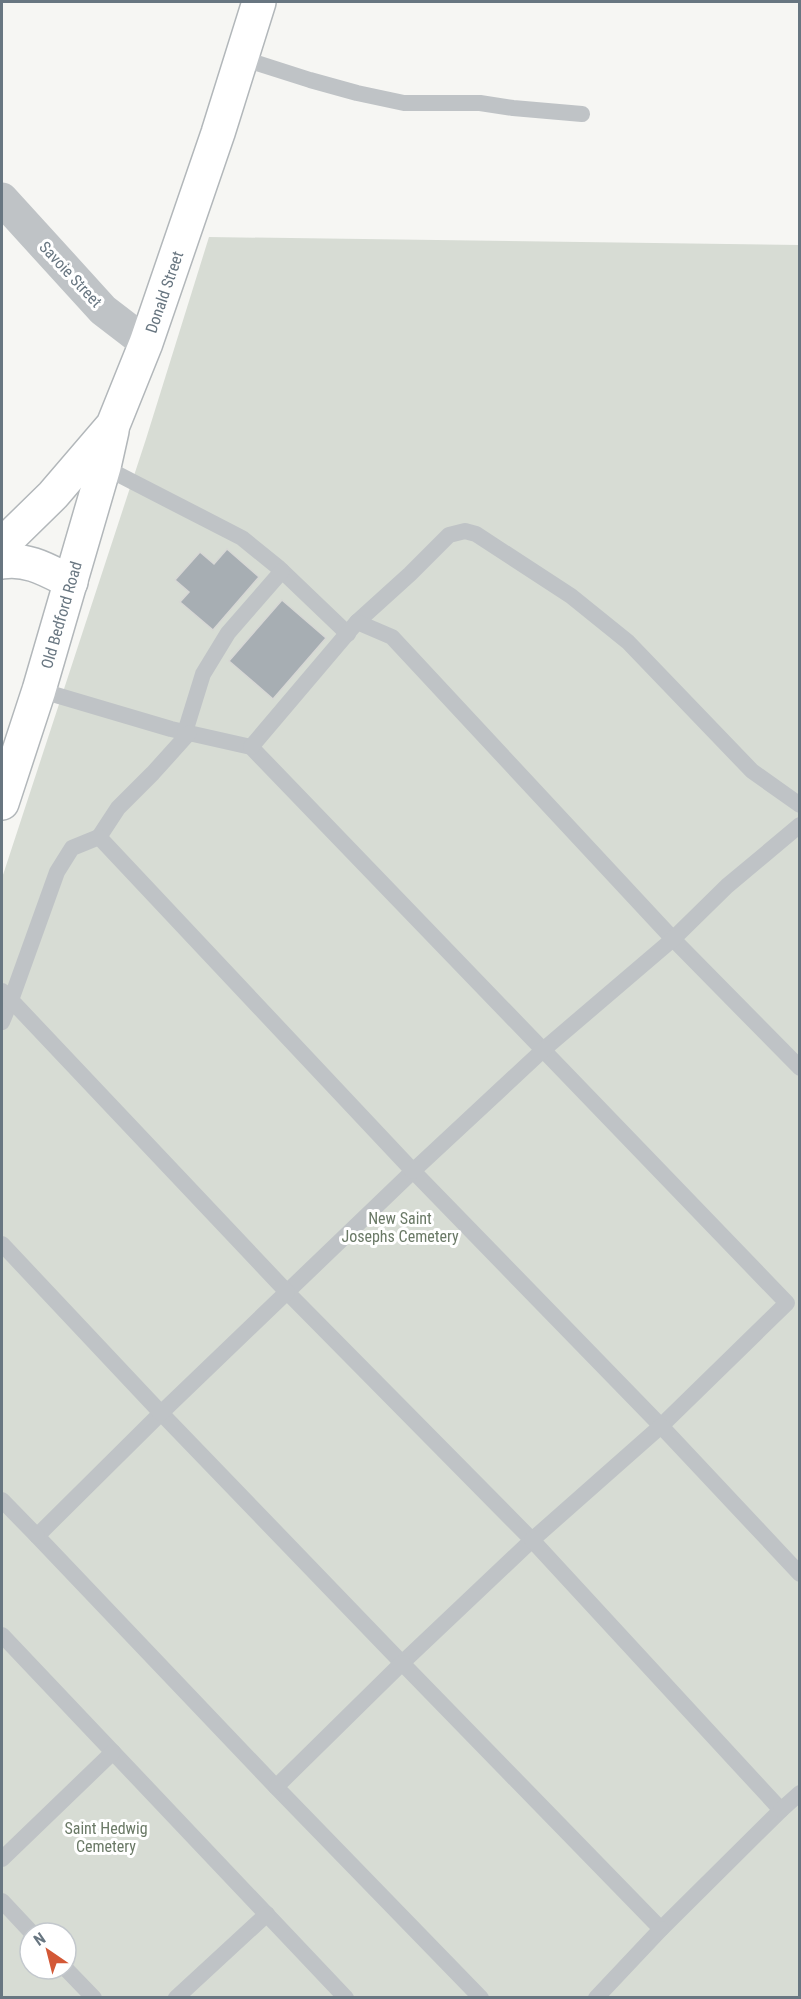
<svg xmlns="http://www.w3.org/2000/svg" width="801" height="1999" font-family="'Roboto Condensed',sans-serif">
<rect width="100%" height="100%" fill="#f6f6f3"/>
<!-- green -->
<path fill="#d7dcd4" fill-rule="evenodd" d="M209 237 799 245V1997L2 1998V878L146 439ZM30 1933H66V1969H30Z"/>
<!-- building -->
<g fill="#a7aeb3" stroke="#d7d7d5" stroke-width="1.5">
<path d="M227 549 259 577 213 630 180 602 189 592 175 580 200 552 214 564Z"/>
<path d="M282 600 326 638 273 699 229 661Z"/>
</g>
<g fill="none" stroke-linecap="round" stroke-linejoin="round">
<defs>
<g id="secondary">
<path d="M2 545 53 495 113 425 146 343 218 133 259 2"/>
<path d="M2 562C28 558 47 570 71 582"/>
<path d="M2 803 39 690 104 467 112 431"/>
</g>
</defs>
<!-- secondary casing -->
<use href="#secondary" stroke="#b2b7ba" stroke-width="36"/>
<!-- lane -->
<g stroke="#bfc3c6" stroke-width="16">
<path d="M241 58 310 80 357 93 404 103H480L513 108 582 114"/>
<path d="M104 467 242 538 279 568 348 634"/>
<path d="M357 622 410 574 449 535 465 531 476 534 571 596 628 642 752 771 800 805"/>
<path d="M39 690 171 729 251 747 787 1303 661 1426 413 1171 287 1292 532 1540 402 1663 161 1413 37 1536 276 1787 481 1998"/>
<path d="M185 732 203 674 228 633 282 571"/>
<path d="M251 747 357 622 392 637 673 939 800 1068"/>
<path d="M99 837 118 808 153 773 189 733"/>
<path d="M2 991 11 1000 2 1022"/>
<path d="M2 1244 161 1413 287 1292 11 1000 57 872 72 848 99 837 413 1171 543 1050 673 939 727 886 800 825"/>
<path d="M2 1500 37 1536"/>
<path d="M2 1635 346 1998"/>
<path d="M276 1787 402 1663 661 1929 781 1810 532 1540 661 1426 800 1574"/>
<path d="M781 1810 800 1793"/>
<path d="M2 1859 113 1752"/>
<path d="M2 1901 32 1933"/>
<path d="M66 1969 94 1998"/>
<path d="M176 1998 267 1914"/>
<path d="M596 1998 661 1929"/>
</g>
<!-- street -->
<path stroke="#bfc3c6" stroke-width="33" d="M2 199 103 310 146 343"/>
<!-- secondary -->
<use href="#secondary" stroke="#fff" stroke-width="33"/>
</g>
<g text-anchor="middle" stroke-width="6" stroke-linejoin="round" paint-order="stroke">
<!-- street labels -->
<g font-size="16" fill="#687681" stroke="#fff">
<text transform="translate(71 274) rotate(47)" y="6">Savoie Street</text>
<text transform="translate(164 292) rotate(-71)" y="6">Donald Street</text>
<text transform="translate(61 615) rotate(-74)" y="6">Old Bedford Road</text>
</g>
<!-- park labels -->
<g font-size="16" fill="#6a7966" stroke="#fff">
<text x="400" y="1224">New Saint<tspan x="400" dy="18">Josephs Cemetery</tspan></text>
<text x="106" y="1834">Saint Hedwig<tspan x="106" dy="18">Cemetery</tspan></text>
</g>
</g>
<!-- border -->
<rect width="801" height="1999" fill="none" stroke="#687681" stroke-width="6"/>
<!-- north arrow -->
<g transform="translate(48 1951) rotate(325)"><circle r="28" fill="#ffffff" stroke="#c3c8cd" stroke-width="1.5"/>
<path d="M0-4.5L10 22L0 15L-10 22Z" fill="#d35836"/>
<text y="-9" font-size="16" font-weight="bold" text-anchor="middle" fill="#687681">N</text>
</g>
</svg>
